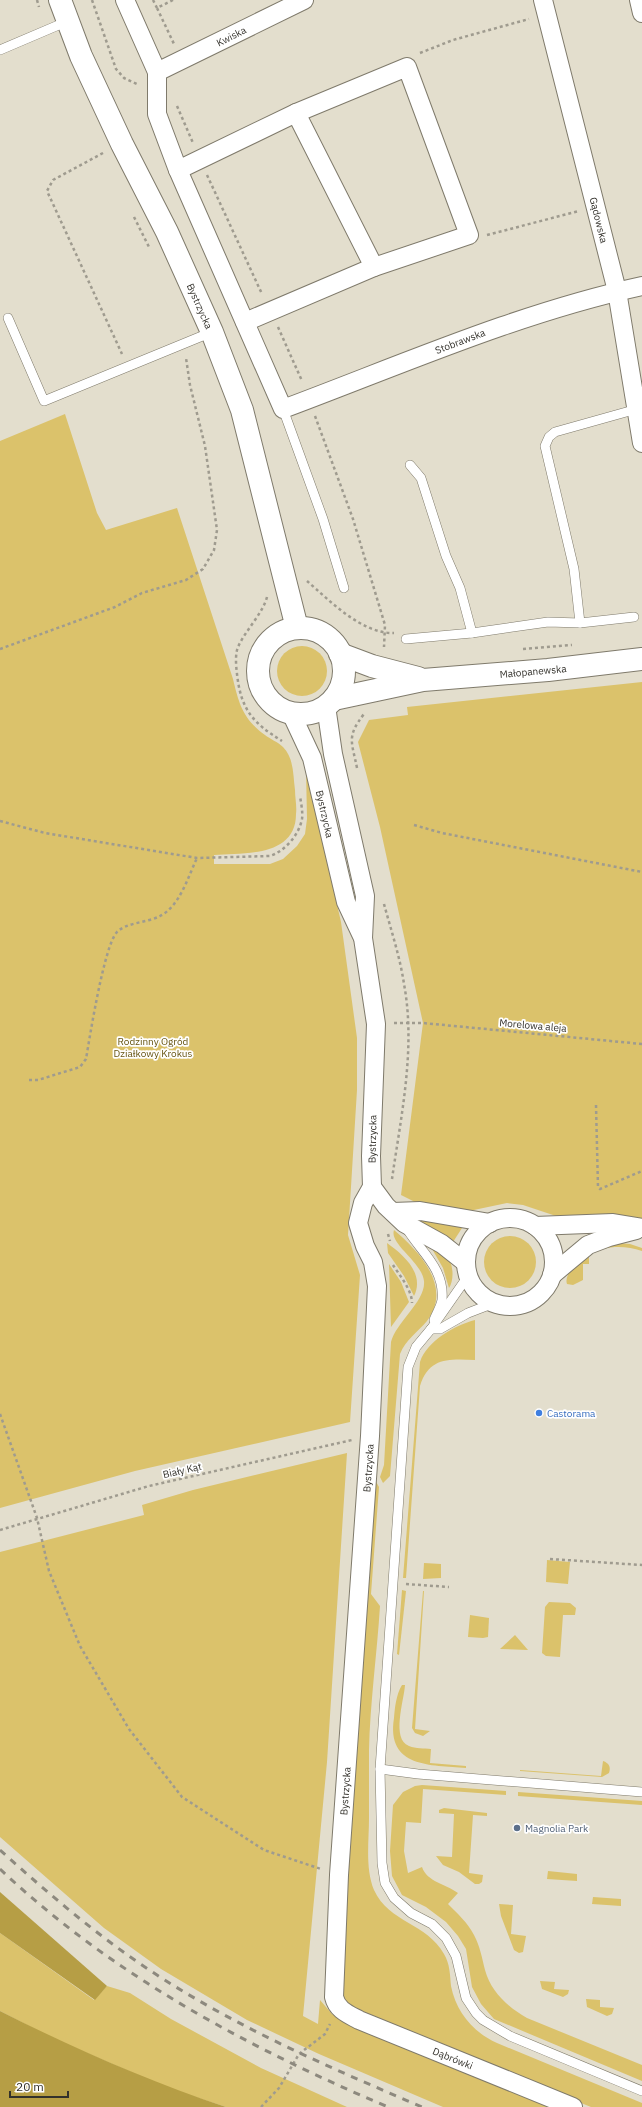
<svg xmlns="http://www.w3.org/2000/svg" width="642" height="2107" font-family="'IBM Plex Sans',sans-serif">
<rect width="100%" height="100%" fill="#e3decd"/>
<!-- green -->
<g fill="#dbc26b">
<path d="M65 414 97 513 106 530 177 508 233 679C239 704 243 719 265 735 270 739 278 742 283 747 294 758 293 775 295 790 295 798 297 806 296 814 296 857 244 853 214 855V864H270L283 859 297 846 305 834 307 819 306 769 341 922 357 1038V1090L348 1235 360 1275 350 1422 135 1471 0 1508V441Z"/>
<circle cx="302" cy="671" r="25"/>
<path d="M642 682V1218L559 1217 523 1205 507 1203 469 1211 417 1203 401 1195 423 1023 380 827 358 742 369 720 408 715 407 707Z"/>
<path d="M411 1219 462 1226V1228L453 1242Z"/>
<path d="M394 1230C419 1251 453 1287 427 1321 417 1333 406 1339 400 1354L390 1476 383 1483 380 1477 384 1465 391 1342C396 1322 426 1301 424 1281 422 1262 389 1244 394 1230Z"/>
<circle cx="510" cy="1262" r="26"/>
<path d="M387 1243C404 1255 425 1274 414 1296L404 1276 388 1253Z"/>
<path d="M618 1243 630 1244 642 1248V1251C624 1245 606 1245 589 1255V1264H583V1280L573 1285 567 1284C563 1274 582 1255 591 1251 599 1248 609 1246 618 1243Z"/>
<path d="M431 1247C436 1250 443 1253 447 1257 454 1264 454 1281 449 1288L443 1268Z"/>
<path d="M389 1264 401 1282 409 1302 391 1327Z"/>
<path d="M475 1320V1360C449 1359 429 1357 420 1386L406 1578H403L420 1362C427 1341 455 1325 475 1320Z"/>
<path d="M347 1453 327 1762 303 2016 318 2024 320 2000 332 2014 358 2027 553 2107H443L319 2054 247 2020 161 1969 104 1928 0 1837V1552L144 1515 142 1505 193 1490Z"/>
<path d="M374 1478 379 1487 371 1594 380 1606C377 1654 370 1703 369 1751 369 1774 369 1796 369 1818 369 1841 365 1868 374 1890 389 1923 427 1923 444 1954 450 1964 450 1975 451 1986 456 2012 474 2033 497 2043L642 2103V2107H591L353 2010 345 2005 337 1988Z"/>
<path d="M547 1560 570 1562 568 1584 546 1582Z"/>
<path d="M424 1563 441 1564V1578L423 1579Z"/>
<path d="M402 1590 406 1591 399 1655 397 1654Z"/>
<path d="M423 1591H424L415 1729 430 1731 423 1736 415 1733 412 1728Z"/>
<path d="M549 1602 570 1603 576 1608 575 1615H563L560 1657 546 1656 542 1653 545 1607Z"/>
<path d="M470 1615 489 1618 488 1637 483 1638 468 1637Z"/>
<path d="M515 1635 528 1650 500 1649Z"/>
<path d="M402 1685H405C404 1701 391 1739 409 1746 416 1749 424 1748 431 1749L430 1763 466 1766V1768C431 1765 386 1768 394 1718 395 1707 396 1695 402 1685Z"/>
<path d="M603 1761C609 1763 611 1767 609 1773L602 1777 520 1771V1770L601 1776Z"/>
<path d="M422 1785 506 1791V1795L423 1789 421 1823 406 1822 404 1851 408 1873 422 1867C427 1882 446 1884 458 1893L448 1904C458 1914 467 1922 474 1935 480 1946 482 1958 485 1970 491 1992 508 2007 527 2018L642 2065V2081L494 2019 481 2004 472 1987 466 1949 458 1936 446 1922 426 1907 402 1895 392 1876 390 1851 393 1805 403 1792 415 1786Z"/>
<path d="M518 1792 642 1801V1805L518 1796Z"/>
<path d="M444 1808 487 1813V1816L473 1815 469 1873 483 1875 482 1882 479 1884H475L459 1872 443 1865 436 1856 452 1857 454 1814 439 1813V1810Z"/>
<path d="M548 1871 577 1874V1881L547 1879Z"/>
<path d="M593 1897 621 1899V1906L592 1904Z"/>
<path d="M499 1904 513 1905 511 1934 526 1936 523 1952 519 1953 514 1950 501 1916Z"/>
<path d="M0 1933 94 2000 107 1986 130 1993 171 2019 261 2068 347 2107H226L168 2088 52 2038 0 2011Z"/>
<path d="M540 1981 555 1982 554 1989 569 1990 568 1994 563 1997 542 1989Z"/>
<path d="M586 1999 600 2000V2007L614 2008 612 2014 607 2016 587 2007Z"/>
</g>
<!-- forest -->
<g fill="#b69e45">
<path d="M0 1892 107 1986 95 2000 0 1933Z"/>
<path d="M0 2011C73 2048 148 2081 226 2107H0Z"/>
</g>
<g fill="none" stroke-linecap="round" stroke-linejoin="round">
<defs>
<g id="service">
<path d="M0 50 68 21"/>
<path d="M8 318 44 401 212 332"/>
<path d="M283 409 323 519 344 588"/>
<path d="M410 465 421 478 446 556 460 588 472 633 548 622 580 623 634 617"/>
<path d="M580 623 574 569 545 446 549 437 555 432 637 409"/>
<path d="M406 639 472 633"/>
<path d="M407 1229C421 1252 445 1269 442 1300 441 1307 436 1314 434 1320"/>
<path d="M468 1276 431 1329 416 1347 408 1367 380 1769 382 1863 385 1883 394 1898 411 1913 432 1924 446 1938 456 1956 466 1998 476 2013 483 2020 510 2036 642 2091"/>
<path d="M431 1329H440L468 1313 494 1303"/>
<path d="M380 1769 418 1774 642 1792"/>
</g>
<g id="minor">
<path d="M125 0 157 72V114L178 170 283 409C401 365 518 313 642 286"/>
<path d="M543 0 617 291 642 443"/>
<path d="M639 0 642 13"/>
<path d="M157 72 304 0"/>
<path d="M296 113 374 267"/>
<path d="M178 170 296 113 407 67 469 235 374 267 245 322"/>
<path d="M326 706 333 754 365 896 363 938 376 1024 371 1156 372 1187 363 1203 358 1223 365 1246 373 1262 377 1286 370 1436 339 1875 334 1997C337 2010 348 2014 359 2020L573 2107"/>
<path d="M291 713 312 758 346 902 362 936"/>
<path d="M372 1187 386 1206 404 1223 442 1244 466 1263"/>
<path d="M393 1212 420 1211 490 1223"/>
<circle cx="510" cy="1262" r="44"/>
<path d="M535 1226 613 1223 642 1228"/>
<path d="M552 1275 588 1245 609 1237 636 1230"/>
</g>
<g id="tertiary">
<path d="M60 0 81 56 122 144 167 232 212 332 242 410 297 628"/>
<circle cx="301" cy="671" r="43"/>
<path d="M340 654 372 666 418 678"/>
<path d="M334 699 423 680 548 670 642 659"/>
</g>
</defs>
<!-- service casing -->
<use href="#service" stroke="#7f7a6b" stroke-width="10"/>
<!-- minor casing -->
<use href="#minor" stroke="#7f7a6b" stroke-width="20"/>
<!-- tertiary casing -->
<use href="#tertiary" stroke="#7f7a6b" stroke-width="24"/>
<!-- path -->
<g stroke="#9f9b8f" stroke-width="2.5" stroke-dasharray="3 3" stroke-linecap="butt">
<path d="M37 0 39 7"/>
<path d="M92 0 116 69 124 78 139 85"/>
<path d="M153 0 157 8"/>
<path d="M173 0 157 8 174 44"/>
<path d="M420 53 453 40 529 19"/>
<path d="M177 106 193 143"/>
<path d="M103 153 53 180 47 191 122 354"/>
<path d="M207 175 262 294"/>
<path d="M134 217 149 247"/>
<path d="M487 235 579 211"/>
<path d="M278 327 302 381"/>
<path d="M315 416 353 519 385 625 384 647"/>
<path d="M307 581C330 601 362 634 394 633"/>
<path d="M267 597C263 613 245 631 238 647 235 654 236 666 237 674 241 710 253 723 282 741"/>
<path d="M0 649 115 607 142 593 186 580 203 569 214 550 217 530 205 446 190 385 186 358"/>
<path d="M523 649 572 645"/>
<path d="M357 768C352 742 346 737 364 714"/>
<path d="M0 821 45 833 197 858 270 856C285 851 299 835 302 819 303 812 301 803 300 796"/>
<path d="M414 825 442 833 642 872"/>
<path d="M384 904C391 930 400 957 404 984 416 1048 401 1116 392 1179"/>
<path d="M394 1023H423L642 1044"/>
<path d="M29 1080H38L80 1067 86 1059C90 1036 104 946 117 932 127 922 147 923 160 916 180 906 188 877 197 858"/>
<path d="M596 1105 598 1187 600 1189 642 1171"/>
<path d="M388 1234 390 1241"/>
<path d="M393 1265C400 1276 412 1290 412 1303"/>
<path d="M0 1414 37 1518 49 1571 80 1646 129 1729 182 1797 264 1850 321 1869"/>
<path d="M0 1530 149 1486 352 1440"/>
<path d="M550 1559 642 1565"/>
<path d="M406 1584 449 1587"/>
<path d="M261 2107 279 2088 299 2054 325 2034 330 2024"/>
</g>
<!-- service -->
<use href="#service" stroke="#fff" stroke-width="9"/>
<!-- minor -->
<use href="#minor" stroke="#fff" stroke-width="18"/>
<!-- tertiary -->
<use href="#tertiary" stroke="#fff" stroke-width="22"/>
<!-- rail -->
<g stroke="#8d897e" stroke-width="3" stroke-dasharray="7 7" stroke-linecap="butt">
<path d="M0 1850C50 1895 100 1938 157 1975 240 2029 331 2068 422 2107"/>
<path d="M0 1869C112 1975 247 2047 388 2107"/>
</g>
</g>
<!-- markers -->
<circle fill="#3f7fe0" stroke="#fff" stroke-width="1.5" cx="539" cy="1413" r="4"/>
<circle fill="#5c6f8a" stroke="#fff" stroke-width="1.5" cx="517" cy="1828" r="4"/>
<g text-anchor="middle" stroke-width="3.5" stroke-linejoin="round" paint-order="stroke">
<!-- street labels -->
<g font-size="10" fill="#33312b" stroke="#fff">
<text transform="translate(231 36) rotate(-27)" y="4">Kwiska</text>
<text transform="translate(599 220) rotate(76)" y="4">Gądowska</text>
<text transform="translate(200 306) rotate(66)" y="4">Bystrzycka</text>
<text transform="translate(460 341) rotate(-21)" y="4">Stobrawska</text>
<text transform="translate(533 671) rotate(-5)" y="4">Małopanewska</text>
<text transform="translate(325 814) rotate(77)" y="4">Bystrzycka</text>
<text transform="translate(533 1025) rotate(5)" y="4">Morelowa aleja</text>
<text transform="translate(372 1139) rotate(-89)" y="4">Bystrzycka</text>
<text transform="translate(368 1468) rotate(-86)" y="4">Bystrzycka</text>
<text transform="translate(182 1470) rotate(-13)" y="4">Biały Kąt</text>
<text transform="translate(345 1791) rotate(-86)" y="4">Bystrzycka</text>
<text transform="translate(453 2058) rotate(22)" y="4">Dąbrówki</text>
</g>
<!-- park labels -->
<g font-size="10" fill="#665411" stroke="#fff">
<text x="153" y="1045">Rodzinny Ogród<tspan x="153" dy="12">Działkowy Krokus</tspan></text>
</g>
<!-- shop labels -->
<g font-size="10" fill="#366cbe" stroke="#fff" text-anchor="start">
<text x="547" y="1417">Castorama</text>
</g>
<!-- service labels -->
<g font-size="10" fill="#4e5e75" stroke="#fff" text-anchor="start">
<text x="525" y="1832">Magnolia Park</text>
</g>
</g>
<!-- scale -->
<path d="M10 2091v6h58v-6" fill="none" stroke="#33312b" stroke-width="2"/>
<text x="16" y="2091" font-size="12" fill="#33312b" stroke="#ffffff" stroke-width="3" paint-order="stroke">20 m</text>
</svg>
